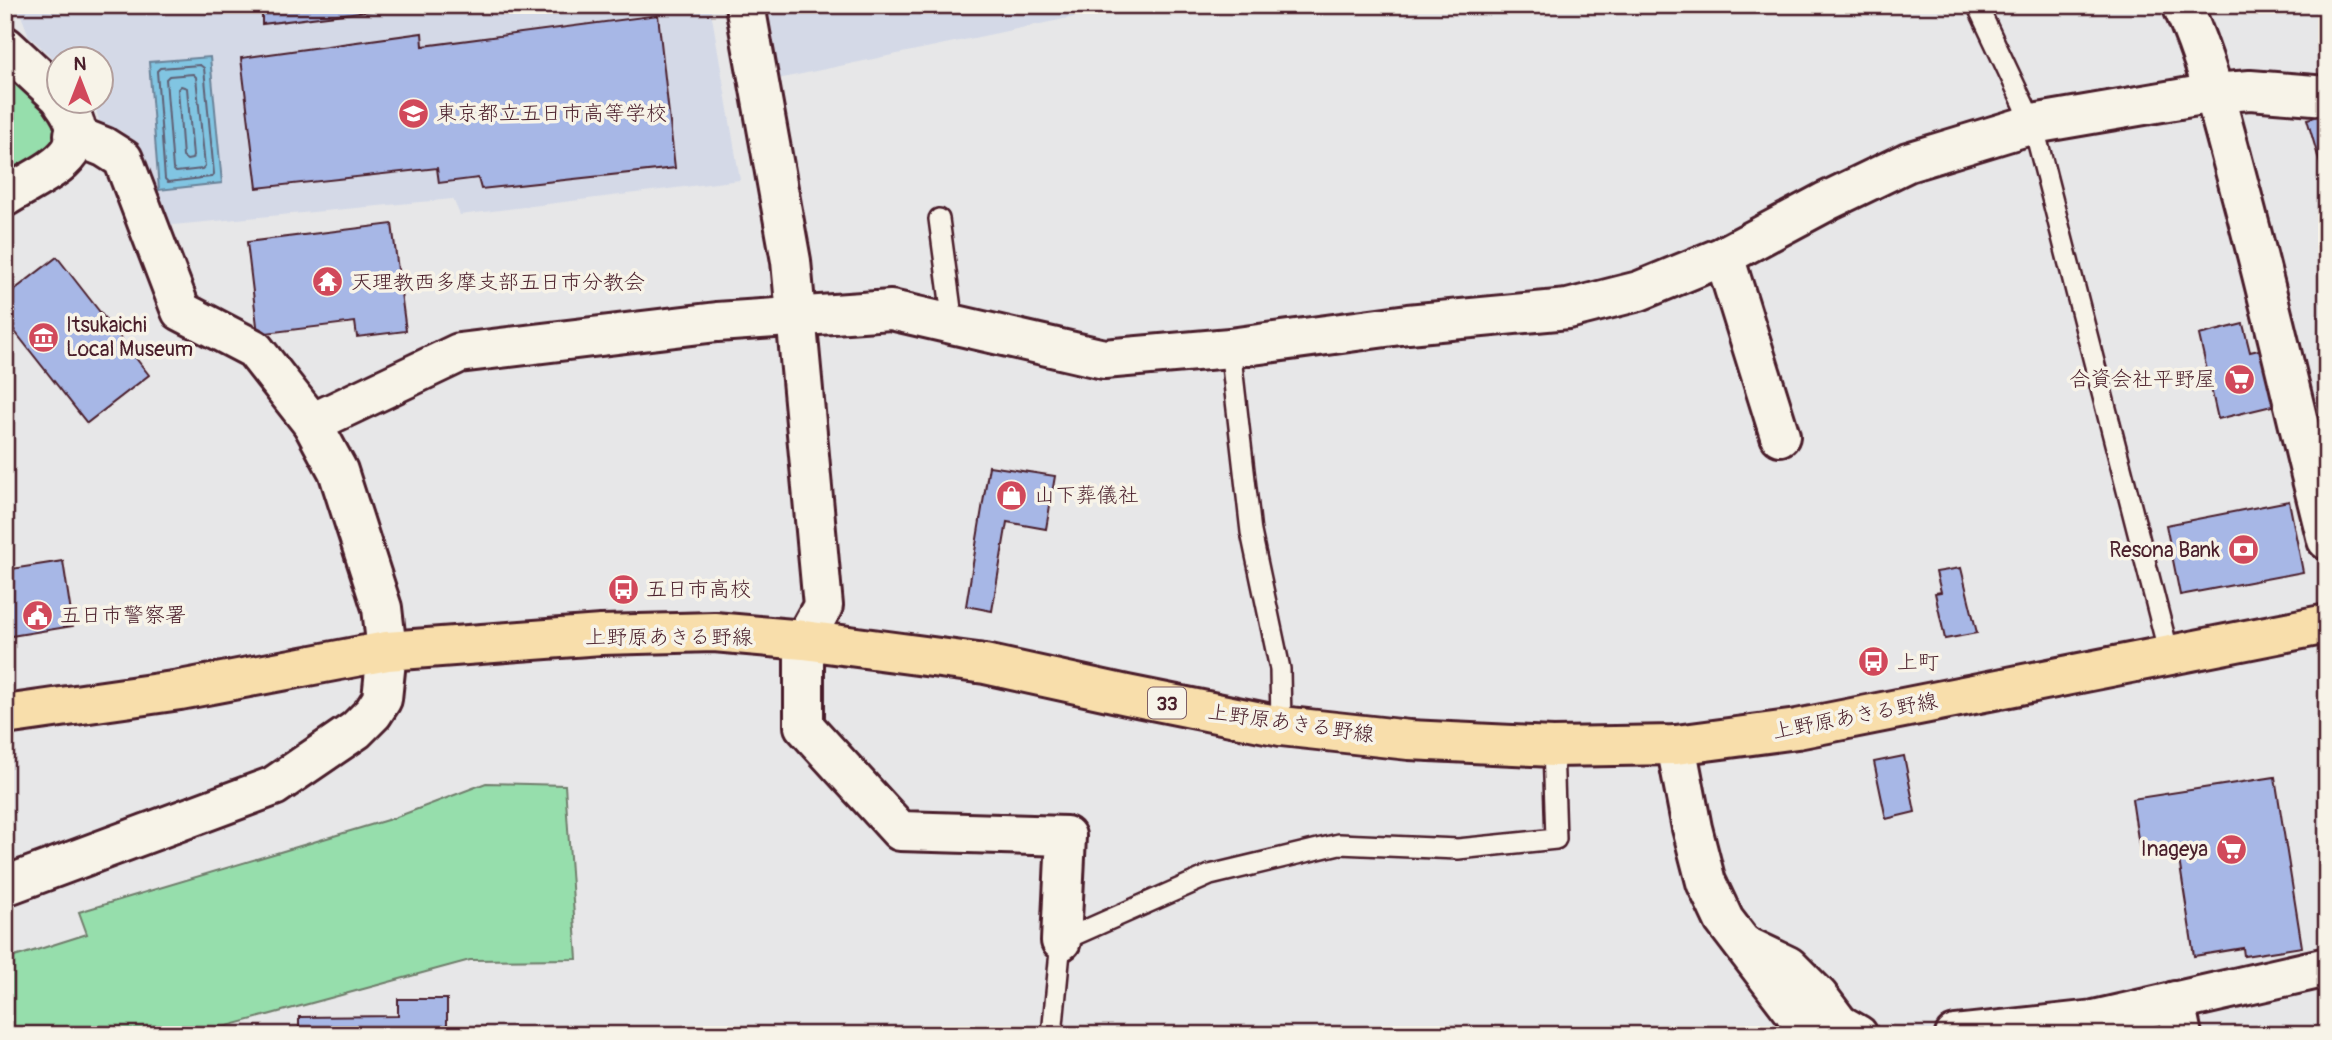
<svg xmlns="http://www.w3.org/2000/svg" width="2332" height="1040" font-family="Pangolin,'Klee One',sans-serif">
<rect width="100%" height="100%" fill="#e7e7e8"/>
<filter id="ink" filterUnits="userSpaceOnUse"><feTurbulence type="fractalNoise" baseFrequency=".0143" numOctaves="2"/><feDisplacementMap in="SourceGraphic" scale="14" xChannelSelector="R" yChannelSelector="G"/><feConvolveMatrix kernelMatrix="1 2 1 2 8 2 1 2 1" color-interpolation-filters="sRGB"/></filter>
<g filter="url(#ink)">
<!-- built -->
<g fill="#d4d9e7">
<path d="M17 5H710L740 180 460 215 453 199 162 226 146 174 122 131 100 124 94 102H102V60H60L59 64 29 36Z"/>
<path d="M763 5H1131L778 79Z"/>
</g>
<!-- green -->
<g fill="#96deac" stroke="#707e6c" stroke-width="2">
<path d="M5 66 62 124 57 154 5 191Z"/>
<path d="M486 783 565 785 577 959 470 960 194 1035H5V960L87 934 79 912 394 818Z"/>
</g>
<!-- water -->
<path fill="#81c5e2" stroke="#6b8399" stroke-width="2" d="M210 57 222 183 159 190 149 62Z"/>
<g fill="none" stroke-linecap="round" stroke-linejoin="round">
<!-- shore -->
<g stroke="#606174" stroke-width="2">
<path d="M200 65 204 68 214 174 211 177 168 182 165 179 157 71 160 68Z"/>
<path d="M193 74 196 77 205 166 202 169 176 172 173 169 166 79 169 76Z"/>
<path d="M181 86 187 88 193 156 192 159 187 160 183 157 178 89Z"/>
</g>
</g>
<!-- building -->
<g fill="#a7b7e6" stroke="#4a1f2b" stroke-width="2">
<path d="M262 5H417L262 24Z"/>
<path d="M658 15 675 168 481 189 478 178 439 183 437 168 257 188 241 58 422 33 423 46Z"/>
<path d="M2327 114V176L2324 177 2307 119Z"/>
<path d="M392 224 406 331 357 337 355 322 258 334 247 242Z"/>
<path d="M57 257 149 375 87 423 5 319V297Z"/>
<path d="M2243 324 2250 352 2263 349 2276 405 2218 419 2199 335Z"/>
<path d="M989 466 1055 476 1046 529 1007 522 992 611 966 606Z"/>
<path d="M2289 501 2303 572 2180 595 2166 525Z"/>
<path d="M63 561 73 626 5 637V570Z"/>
<path d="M1961 568 1977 633 1945 639 1935 593 1941 592 1936 572Z"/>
<path d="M1904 756 1915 812 1886 819 1874 762Z"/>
<path d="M2275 777 2302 947 2244 956 2243 948 2194 956 2178 853 2141 859 2132 799Z"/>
<path d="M398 999H447V1035H299V1017L398 1016Z"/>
</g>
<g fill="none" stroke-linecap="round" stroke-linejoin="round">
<defs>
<g id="lane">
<path d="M1977 5 2033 124 2169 654"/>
<path d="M939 219 953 324"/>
<path d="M1230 348 1251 532 1280 669 1281 726"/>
<path d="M1052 1035 1061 941 1210 875 1339 844 1458 849 1556 839 1553 747"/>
</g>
<g id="street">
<path d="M745 5 791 261 823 606 804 640V726L900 831 1066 836 1061 941"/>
<path d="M1724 256 1780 436"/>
<path d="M312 423 459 353 717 322 891 310 1104 359 1230 348 1408 324 1568 309 1639 291 1724 256 1827 201 1908 162 2033 124 2214 93 2250 90 2327 96"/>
<path d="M5 886 274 786 356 730 373 713 382 699 387 651 382 608 338 471 312 423 254 349 181 311 123 159 104 147 74 135"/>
<path d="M1744 945 1788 966 1818 996 1839 1024 1858 1035"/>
<path d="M2175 1001 2182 1035"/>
<path d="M1955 1035 2094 1020 2327 967"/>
</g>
<g id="secondary">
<path d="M2182 5C2209 65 2224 130 2241 193 2272 308 2298 425 2327 540"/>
<path d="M5 46 60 97"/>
<path d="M5 197C41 173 103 155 63 102"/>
<path d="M1676 745 1692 828 1706 882 1724 920 1812 1035"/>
</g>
<path id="primary" d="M5 715 180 690 387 651 601 635 714 632 804 640 985 664 1127 695 1281 726 1409 740 1553 747 1676 745 1797 729 2327 624"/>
</defs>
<!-- lane casing -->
<use href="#lane" stroke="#4a1f2b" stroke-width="24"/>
<!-- street casing -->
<use href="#street" stroke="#4a1f2b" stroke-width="44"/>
<!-- secondary casing -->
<use href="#secondary" stroke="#4a1f2b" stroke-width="44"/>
<!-- primary casing -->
<use href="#primary" stroke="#4a1f2b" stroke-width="44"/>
<!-- lane -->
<use href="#lane" stroke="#f7f3e8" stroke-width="19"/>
<!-- street -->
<use href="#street" stroke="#f7f3e8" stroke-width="38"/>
<!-- secondary -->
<use href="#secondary" stroke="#f7f3e8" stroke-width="38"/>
<!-- primary -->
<use href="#primary" stroke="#f8deab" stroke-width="38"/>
</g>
</g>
<!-- icons -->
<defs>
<symbol id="school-disc" viewBox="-11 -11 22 22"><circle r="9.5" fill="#d1495b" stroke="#f7f3e8"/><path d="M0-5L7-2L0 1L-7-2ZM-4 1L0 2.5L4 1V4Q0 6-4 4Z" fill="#fff"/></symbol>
<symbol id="temple-disc" viewBox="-11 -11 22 22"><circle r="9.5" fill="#d1495b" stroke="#f7f3e8"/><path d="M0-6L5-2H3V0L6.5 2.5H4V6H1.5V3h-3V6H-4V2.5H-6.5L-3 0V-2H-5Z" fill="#fff"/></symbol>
<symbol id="museum-disc" viewBox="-11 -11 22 22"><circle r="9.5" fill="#d1495b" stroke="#f7f3e8"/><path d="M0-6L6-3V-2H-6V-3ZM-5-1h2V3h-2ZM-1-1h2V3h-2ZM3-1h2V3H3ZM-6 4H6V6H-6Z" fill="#fff"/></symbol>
<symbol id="supermarket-disc" viewBox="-11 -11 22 22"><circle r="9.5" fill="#d1495b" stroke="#f7f3e8"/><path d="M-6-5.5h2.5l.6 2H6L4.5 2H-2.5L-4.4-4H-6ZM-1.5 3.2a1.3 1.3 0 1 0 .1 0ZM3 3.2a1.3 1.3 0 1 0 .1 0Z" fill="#fff"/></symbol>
<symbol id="shop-disc" viewBox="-11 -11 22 22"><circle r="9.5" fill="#d1495b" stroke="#f7f3e8"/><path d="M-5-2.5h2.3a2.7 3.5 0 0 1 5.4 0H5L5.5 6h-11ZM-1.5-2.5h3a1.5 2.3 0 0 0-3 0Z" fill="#fff"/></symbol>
<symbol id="bank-disc" viewBox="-11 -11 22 22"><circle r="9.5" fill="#d1495b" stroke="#f7f3e8"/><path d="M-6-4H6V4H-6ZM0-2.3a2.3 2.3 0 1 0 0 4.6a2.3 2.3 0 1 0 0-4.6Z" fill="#fff"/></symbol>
<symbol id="bus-disc" viewBox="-11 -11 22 22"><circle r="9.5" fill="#d1495b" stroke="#f7f3e8"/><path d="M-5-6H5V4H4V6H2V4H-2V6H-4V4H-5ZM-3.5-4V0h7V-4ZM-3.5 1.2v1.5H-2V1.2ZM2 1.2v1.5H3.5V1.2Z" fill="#fff"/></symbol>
<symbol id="civic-disc" viewBox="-11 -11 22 22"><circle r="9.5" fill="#d1495b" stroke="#f7f3e8"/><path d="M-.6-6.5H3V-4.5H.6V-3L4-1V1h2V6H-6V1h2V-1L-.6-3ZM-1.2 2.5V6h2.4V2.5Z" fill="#fff"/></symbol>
</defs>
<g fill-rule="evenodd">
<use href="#school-disc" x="396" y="96" width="35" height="35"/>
<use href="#temple-disc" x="310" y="264" width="35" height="35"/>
<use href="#museum-disc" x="26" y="320" width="35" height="35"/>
<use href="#supermarket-disc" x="2222" y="362" width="35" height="35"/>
<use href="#shop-disc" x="994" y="478" width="35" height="35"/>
<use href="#bank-disc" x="2226" y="532" width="35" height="35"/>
<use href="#bus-disc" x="606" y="572" width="35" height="35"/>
<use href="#civic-disc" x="20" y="598" width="35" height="35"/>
<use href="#bus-disc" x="1856" y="644" width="35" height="35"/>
<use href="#supermarket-disc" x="2214" y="832" width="35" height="35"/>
</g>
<g text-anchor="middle" stroke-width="7" stroke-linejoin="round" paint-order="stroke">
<!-- shield labels -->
<rect fill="#f7f3e8" stroke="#7e5f64" stroke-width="2" x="1148" y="687.5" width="38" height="31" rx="5"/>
<g font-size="19" font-weight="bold" fill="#4a1f2b">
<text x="1167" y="710">33</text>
</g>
<!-- poi labels -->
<g font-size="21" fill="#4a1f2b" stroke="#f7f3e8" text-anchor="start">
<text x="436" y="120">東京都立五日市高等学校</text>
<text x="351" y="289">天理教西多摩支部五日市分教会</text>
<text x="66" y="332">Itsukaichi<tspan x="66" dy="24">Local Museum</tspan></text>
<text x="2216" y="386" text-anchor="end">合資会社平野屋</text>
<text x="1034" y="502">山下葬儀社</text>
<text x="2220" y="557" text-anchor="end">Resona Bank</text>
<text x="646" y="596">五日市高校</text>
<text x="60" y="622">五日市警察署</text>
<text x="1897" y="669">上町</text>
<text x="2208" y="856" text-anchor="end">Inageya</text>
</g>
<!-- street labels -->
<g font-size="21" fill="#4a1f2b" stroke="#f7f3e8">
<text x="669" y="644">上野原あきる野線</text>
<text transform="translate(1855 716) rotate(-11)" y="7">上野原あきる野線</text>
<text transform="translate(1291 723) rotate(8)" y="7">上野原あきる野線</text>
</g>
</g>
<!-- margin -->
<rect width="2332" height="1040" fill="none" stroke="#f7f3e8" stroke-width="28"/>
<rect x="14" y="14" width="2304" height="1012" fill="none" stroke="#4a1f2b" stroke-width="2.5" filter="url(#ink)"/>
<!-- north arrow -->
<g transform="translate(80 80)"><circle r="33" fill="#f7f3e8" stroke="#b29e9c" stroke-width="2"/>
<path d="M0-5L12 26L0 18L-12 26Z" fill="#d1495b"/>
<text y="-10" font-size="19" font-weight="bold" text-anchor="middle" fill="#4a1f2b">N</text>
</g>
</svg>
